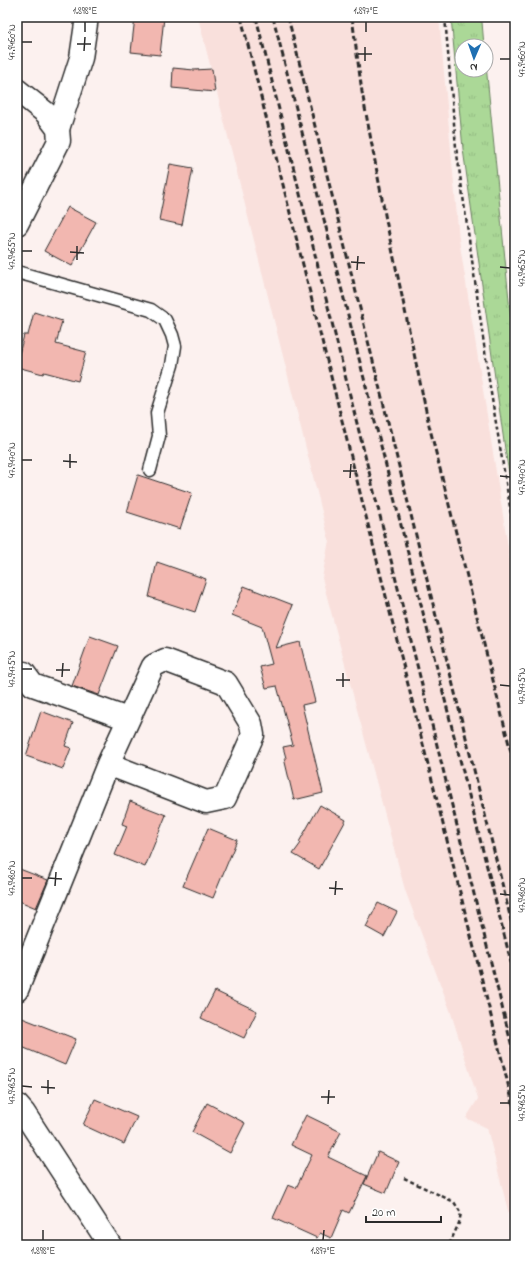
<svg xmlns="http://www.w3.org/2000/svg" width="532" height="1262" font-family="'Indie Flower',sans-serif">
<defs>
<pattern id="grass-tufts" width="24" height="20" patternUnits="userSpaceOnUse"><rect width="24" height="20" fill="#abd897"/><path d="M3 7l-1-3M5 7V3M7 7l1-3M15 17l-1-3M17 17v-4M19 17l1-3" fill="none" stroke="#93ba82"/></pattern>
</defs>
<rect width="100%" height="100%" fill="#fcf1ef"/>
<filter id="ink" filterUnits="userSpaceOnUse"><feTurbulence type="fractalNoise" baseFrequency=".025" numOctaves="2"/><feDisplacementMap in="SourceGraphic" scale="8" xChannelSelector="R" yChannelSelector="G"/><feConvolveMatrix kernelMatrix="1 2 1 2 8 2 1 2 1" color-interpolation-filters="sRGB"/></filter>
<g filter="url(#ink)">
<!-- built -->
<path fill="#f9e0dc" d="M198 17H439L459 239 515 591V1238L487 1128 466 1118 478 1099 450 1010 405 890 322 578 329 540Z"/>
<!-- grass -->
<path fill="url(#grass-tufts)" stroke="#6b8261" d="M451 17H471L482 22 484 46H462V70H486V65L515 361V448L512 449 515 466V510L505 449 463 149Z"/>
<!-- building -->
<g fill="#f2b7b0" stroke="#2b2b2b">
<path d="M135 17H164L160 55 131 52Z"/>
<path d="M173 68 194 70 212 69 215 92 172 88Z"/>
<path d="M170 164 193 168 182 225 159 220Z"/>
<path d="M68 207 96 222 72 266 44 251Z"/>
<path d="M34 312 62 321 56 344 86 352 78 381 44 372 43 374 17 367V362L24 335H28Z"/>
<path d="M138 475 192 493 180 529 127 512Z"/>
<path d="M157 562 206 579 195 612 149 597Z"/>
<path d="M244 586 293 605 276 648 300 642 315 702 302 705 323 793 294 800 284 758H286L283 747 293 745 277 686 266 688 260 667 272 664 262 627 232 615Z"/>
<path d="M90 636 118 646 99 695 72 686Z"/>
<path d="M41 711 73 723 65 746 71 748 63 769 26 756Z"/>
<path d="M130 801 166 815 145 867 115 855 127 826 122 824Z"/>
<path d="M320 805 346 820 319 869 293 854 301 843 299 842Z"/>
<path d="M208 828 237 840 213 898 183 886Z"/>
<path d="M17 868 48 880 36 908 17 900Z"/>
<path d="M378 903 397 912 384 937 366 927Z"/>
<path d="M215 991 257 1011 244 1038 201 1018Z"/>
<path d="M17 1016 76 1039 65 1065 17 1045Z"/>
<path d="M95 1099 137 1117 124 1144 83 1125Z"/>
<path d="M207 1103 245 1123 230 1153 192 1132Z"/>
<path d="M306 1115 341 1132 328 1157 367 1176 349 1213 343 1210 331 1238 320 1233 317 1238 273 1218 288 1185 296 1188 312 1155 291 1145Z"/>
<path d="M378 1152 399 1162 386 1193 364 1184Z"/>
</g>
<g fill="none" stroke-linecap="round" stroke-linejoin="round">
<defs>
<path id="service" d="M17 272 151 310 165 320 172 335 175 346 172 365 157 413 159 436 150 470"/>
<g id="minor">
<path d="M17 90 46 113 58 129 59 141 17 224"/>
<path d="M58 129 81 58 87 17"/>
<path d="M24 673 33 685 128 719"/>
<path d="M17 990 108 764 153 666 165 660 226 683 251 724 253 735 225 798 206 802 108 764"/>
</g>
<path id="tertiary" d="M17 1105 24 1113 110 1245"/>
</defs>
<!-- service casing -->
<use href="#service" stroke="#2b2b2b" stroke-width="15"/>
<!-- minor casing -->
<use href="#minor" stroke="#2b2b2b" stroke-width="25"/>
<!-- tertiary casing -->
<use href="#tertiary" stroke="#2b2b2b" stroke-width="25"/>
<!-- path -->
<g stroke="#2b2b2b" stroke-width="2.5" stroke-dasharray="4 3" stroke-linecap="butt">
<path d="M445 17 456 147 490 387 515 537"/>
<path d="M404 1178 454 1202 461 1213 459 1223 449 1245"/>
</g>
<!-- service -->
<use href="#service" stroke="#fff" stroke-width="12"/>
<!-- minor -->
<use href="#minor" stroke="#fff" stroke-width="22"/>
<!-- tertiary -->
<use href="#tertiary" stroke="#fff" stroke-width="22"/>
<!-- rail -->
<g stroke="#2b2b2b" stroke-width="3" stroke-dasharray="6 3" stroke-linecap="butt">
<path d="M241 17 515 1112"/>
<path d="M256 17 515 1059"/>
<path d="M273 17 515 978"/>
<path d="M288 17 515 936"/>
<path d="M352 17 362 92 386 220 429 425 515 768"/>
</g>
</g>
</g>
<!-- ticks -->
<path fill="none" stroke="#2b2b2b" stroke-width="1.5" d="M85 32V22M366 32V22M22 42H32M77 44H91M84 51 85 37M358 54H372M500 59H510M365 61V47M22 251H32M70 252 84 253M77 260V246M351 262 365 263M500 267 510 268M357 270 358 256M22 460H32M63 461 77 462M70 468V454M343 471H357M500 476 510 477M350 478 351 464M22 669H32M56 670H70M62 677 63 663M336 680H350M500 685 510 686M343 687V673M22 878H32M48 878 62 879M55 886 56 872M329 888 343 889M500 894 510 895M335 895 336 881M22 1086 32 1087M41 1087 55 1088M48 1094V1080M321 1097H335M500 1103H510M328 1104 329 1090M43 1240V1230M323 1240 324 1230"/>
<!-- margin -->
<rect width="532" height="1262" fill="none" stroke="#fff" stroke-width="44"/>
<!-- north arrow -->
<g transform="translate(474 58) rotate(182)"><circle r="19" fill="#ffffff" stroke="#aaaaaa"/>
<path d="M0-3L7 15L0 10L-7 15Z" fill="#1f6fb2"/>
<text y="-6" font-size="11" font-weight="bold" text-anchor="middle" fill="#2b2b2b">N</text>
</g>
<!-- scale -->
<path d="M366 1216v6h75v-6" fill="none" stroke="#2b2b2b" stroke-width="2"/>
<text x="372" y="1216" font-size="12" fill="#2b2b2b" stroke="#ffffff" stroke-width="3" paint-order="stroke">20 m</text>
<rect x="22" y="22" width="488" height="1218" fill="none" stroke="#2b2b2b" stroke-width="1.5"/>
<g font-size="10" text-anchor="middle" fill="#2b2b2b">
<text x="85" y="14">1.898°E</text>
<text x="366" y="14">1.897°E</text>
<text transform="translate(11 42) rotate(-90)" y="4">47.9460°N</text>
<text transform="translate(521 59) rotate(-90)" y="4">47.9460°N</text>
<text transform="translate(11 251) rotate(-90)" y="4">47.9465°N</text>
<text transform="translate(521 268) rotate(-90)" y="4">47.9465°N</text>
<text transform="translate(11 460) rotate(-90)" y="4">47.9470°N</text>
<text transform="translate(521 477) rotate(-90)" y="4">47.9470°N</text>
<text transform="translate(11 669) rotate(-90)" y="4">47.9475°N</text>
<text transform="translate(521 686) rotate(-90)" y="4">47.9475°N</text>
<text transform="translate(11 878) rotate(-90)" y="4">47.9480°N</text>
<text transform="translate(521 895) rotate(-90)" y="4">47.9480°N</text>
<text transform="translate(11 1086) rotate(-90)" y="4">47.9485°N</text>
<text transform="translate(521 1103) rotate(-90)" y="4">47.9485°N</text>
<text x="43" y="1254">1.898°E</text>
<text x="323" y="1254">1.897°E</text>
</g>
</svg>
